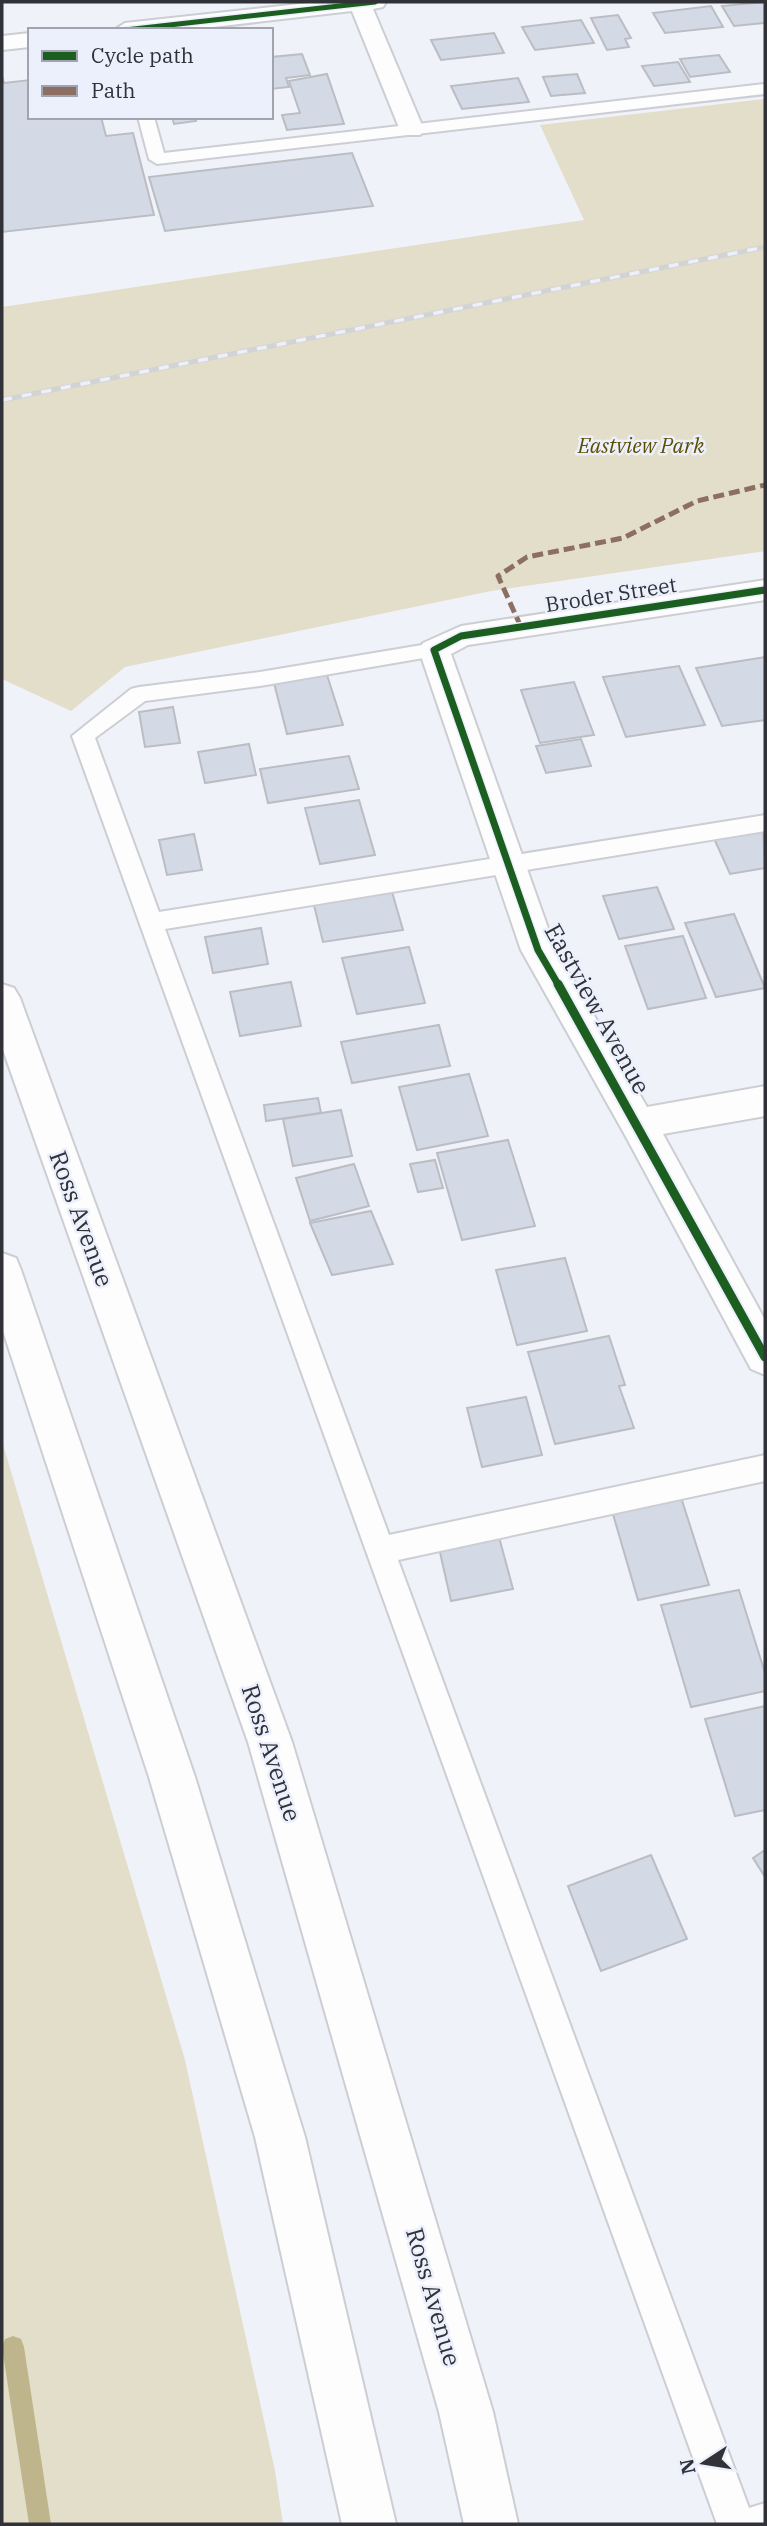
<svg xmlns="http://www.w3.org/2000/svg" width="767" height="2526" font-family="'IBM Plex Serif',serif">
<rect width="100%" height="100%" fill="#f0f2f9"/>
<!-- green -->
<g fill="#e2dec9">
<path d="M765 99V551L491 591 125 667 71 711 2 679V307L584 220 540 125Z"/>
<path d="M2 1441 185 2060 275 2471 283 2524H2Z"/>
</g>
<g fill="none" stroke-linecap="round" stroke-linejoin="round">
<!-- stream -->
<path fill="#beb58d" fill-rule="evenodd" d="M13 2336 21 2339 24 2347 51 2524H29L2 2347 5 2339Z"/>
</g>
<!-- building -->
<g fill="#d4d9e6" stroke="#bbbdc3" stroke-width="2">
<path d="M765 2V23L734 26 722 6Z"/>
<path d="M711 6 723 27 665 33 653 13Z"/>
<path d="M618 15 631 38 625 39 629 47 607 50 591 18Z"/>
<path d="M581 20 594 43 535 50 522 27Z"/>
<path d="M494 33 504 53 441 60 431 40Z"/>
<path d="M302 54 310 75 286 78 289 87 271 89V57Z"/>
<path d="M719 55 730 72 690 77 680 59Z"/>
<path d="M678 62 690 82 654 86 642 66Z"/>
<path d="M327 74 344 124 287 130 282 115 300 113 289 81Z"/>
<path d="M577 74 585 93 551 96 543 77Z"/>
<path d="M2 76 4 83 30 80V117H101L106 136 133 133 154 215 2 232Z"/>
<path d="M518 78 529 102 462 109 451 86Z"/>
<path d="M172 117H195L196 121 174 124Z"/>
<path d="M352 153 373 206 165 231 149 177Z"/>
<path d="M765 657V720L722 726 696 668Z"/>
<path d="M679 666 705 725 626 737 603 677Z"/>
<path d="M327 675 343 725 287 734 274 683Z"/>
<path d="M574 682 594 735 540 743 521 690Z"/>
<path d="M173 707 180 743 145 747 139 712Z"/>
<path d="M581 739 591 766 546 773 536 746Z"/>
<path d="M249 744 256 775 205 783 198 752Z"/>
<path d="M349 756 359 789 268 803 260 769Z"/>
<path d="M359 800 375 855 320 864 305 808Z"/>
<path d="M763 825 765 868 730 874 712 834Z"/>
<path d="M194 834 202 870 167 875 159 840Z"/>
<path d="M390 885 403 930 323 942 312 897Z"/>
<path d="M657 887 674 929 619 939 603 896Z"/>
<path d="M734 914 765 988 716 997 685 923Z"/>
<path d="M261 928 268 964 213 973 205 937Z"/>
<path d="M683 936 706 998 648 1009 625 946Z"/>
<path d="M409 947 425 1003 357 1014 342 958Z"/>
<path d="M291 982 301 1026 240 1036 230 992Z"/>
<path d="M439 1025 450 1066 352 1083 341 1042Z"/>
<path d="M469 1074 488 1136 417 1150 399 1087Z"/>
<path d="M318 1098 321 1113 266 1121 264 1105Z"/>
<path d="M341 1110 352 1156 293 1166 283 1119Z"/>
<path d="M508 1140 535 1226 462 1240 437 1153Z"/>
<path d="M435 1160 443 1188 418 1192 410 1164Z"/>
<path d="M354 1164 369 1206 310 1221 296 1178Z"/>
<path d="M371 1211 393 1264 332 1275 310 1223Z"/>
<path d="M565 1258 587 1331 517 1345 496 1270Z"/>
<path d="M609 1336 625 1385 619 1386 634 1428 555 1444 528 1352Z"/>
<path d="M526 1397 542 1455 482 1467 467 1408Z"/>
<path d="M679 1491 709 1585 638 1600 610 1504Z"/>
<path d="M499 1537 513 1589 451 1601 439 1548Z"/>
<path d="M739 1590 765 1673V1691L691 1707 661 1605Z"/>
<path d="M765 1706V1810L735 1816 705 1719Z"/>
<path d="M765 1850V1877L753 1858Z"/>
<path d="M651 1855 687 1939 601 1971 568 1886Z"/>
</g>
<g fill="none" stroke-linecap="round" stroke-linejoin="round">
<defs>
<g id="service">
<path d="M765 84V94L157 164 149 159 138 117H154L164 153Z"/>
<path d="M434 643 441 645 444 650 441 655 260 686 145 701 95 738 159 912 765 815V831L165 929 389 1535 765 1455V1481L398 1560 749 2508 765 2503V2524H717L72 736 131 689 139 687 260 672Z"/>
</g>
<g id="minor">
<path d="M317 2H386L383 7 373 9 424 130 420 135H404L400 130 352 11 188 30H114L125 23Z"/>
<path d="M30 33V47L2 50V36Z"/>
<path d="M765 580V600L468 645 451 654 555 948 647 1107 765 1086V1116L663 1134 765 1320V1375L751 1369 625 1135 521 950 419 650 423 643 461 626Z"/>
</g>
<g id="secondary">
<path d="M2 984 14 988 20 998 292 1742 493 2412 518 2524H464L439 2412 248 1742 2 1047Z"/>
<path d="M2 1253 16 1258 21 1270 195 1777 305 2137 396 2524H342L255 2137 149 1777 2 1328Z"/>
</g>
</defs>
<!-- service casing -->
<use href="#service" stroke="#ccced4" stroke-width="4"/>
<!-- minor casing -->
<use href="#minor" stroke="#ccced4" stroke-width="4"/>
<!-- secondary casing -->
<use href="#secondary" stroke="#ccced4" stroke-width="4"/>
<!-- service -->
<use href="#service" fill="#fdfdfe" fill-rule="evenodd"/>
<!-- minor -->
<use href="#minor" fill="#fdfdfe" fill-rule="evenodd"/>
<!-- secondary -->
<use href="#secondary" fill="#fdfdfe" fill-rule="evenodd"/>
<defs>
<path id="rail" d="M2 400 765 247"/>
</defs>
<!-- rail casing -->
<use href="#rail" stroke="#d2d3d4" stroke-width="5"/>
<!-- rail -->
<use href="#rail" stroke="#ecf0fd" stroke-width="3.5" stroke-dasharray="10" stroke-linecap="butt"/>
<!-- quiet -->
<path stroke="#8d6e63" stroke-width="5" stroke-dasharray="11 5" stroke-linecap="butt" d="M521 627 498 576 527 557 623 538 697 501 765 485"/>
<defs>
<path id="cycleway-far2" d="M125 30 375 2"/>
<path id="cycleway-far1" d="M559 986 538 950 434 650 461 636 765 590"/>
<path id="cycleway" d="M558 984 765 1357"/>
</defs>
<!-- cycleway-far2 casing -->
<use href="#cycleway-far2" stroke="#ecf0fd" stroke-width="8"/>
<!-- cycleway-far1 casing -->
<use href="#cycleway-far1" stroke="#ecf0fd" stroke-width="10"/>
<!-- cycleway casing -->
<use href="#cycleway" stroke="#ecf0fd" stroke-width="13"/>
<!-- cycleway-far2 -->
<use href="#cycleway-far2" stroke="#1b5e20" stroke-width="5"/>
<!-- cycleway-far1 -->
<use href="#cycleway-far1" stroke="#1b5e20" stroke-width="7"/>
<!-- cycleway -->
<use href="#cycleway" stroke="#1b5e20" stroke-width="9"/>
</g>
<g text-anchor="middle" stroke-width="5" stroke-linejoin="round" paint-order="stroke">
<!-- far-park labels -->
<g font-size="21" font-style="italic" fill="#5c4d00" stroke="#ecf0fd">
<text x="641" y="453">Eastview Park</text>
</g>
<!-- far-street labels -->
<g font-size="21" fill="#303238" stroke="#ecf0fd">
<text transform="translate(611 595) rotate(-9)" y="7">Broder Street</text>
</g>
<!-- street labels -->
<g font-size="24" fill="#303238" stroke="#ecf0fd">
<text transform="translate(597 1009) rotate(61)" y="8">Eastview Avenue</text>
<text transform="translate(81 1219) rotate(70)" y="8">Ross Avenue</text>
<text transform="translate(271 1753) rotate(72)" y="8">Ross Avenue</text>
<text transform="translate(433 2297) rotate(74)" y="8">Ross Avenue</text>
</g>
</g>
<!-- border -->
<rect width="767" height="2526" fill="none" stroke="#303238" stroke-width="7"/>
<!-- legend -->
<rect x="28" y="28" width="245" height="91" fill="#ecf0fd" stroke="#a1a4ae" stroke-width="2"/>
<rect x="42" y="51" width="35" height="10" fill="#1b5e20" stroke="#a1a4ae" stroke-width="2"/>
<text x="91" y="63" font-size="21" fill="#303238">Cycle path</text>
<rect x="42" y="86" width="35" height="10" fill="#8d6e63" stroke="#a1a4ae" stroke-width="2"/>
<text x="91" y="98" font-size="21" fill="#303238">Path</text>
<!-- north arrow -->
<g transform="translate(704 2463) rotate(258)" stroke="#ecf0fd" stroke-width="5" paint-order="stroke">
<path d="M0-5L12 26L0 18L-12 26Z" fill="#303238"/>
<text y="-10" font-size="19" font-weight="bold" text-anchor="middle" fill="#303238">N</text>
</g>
</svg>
